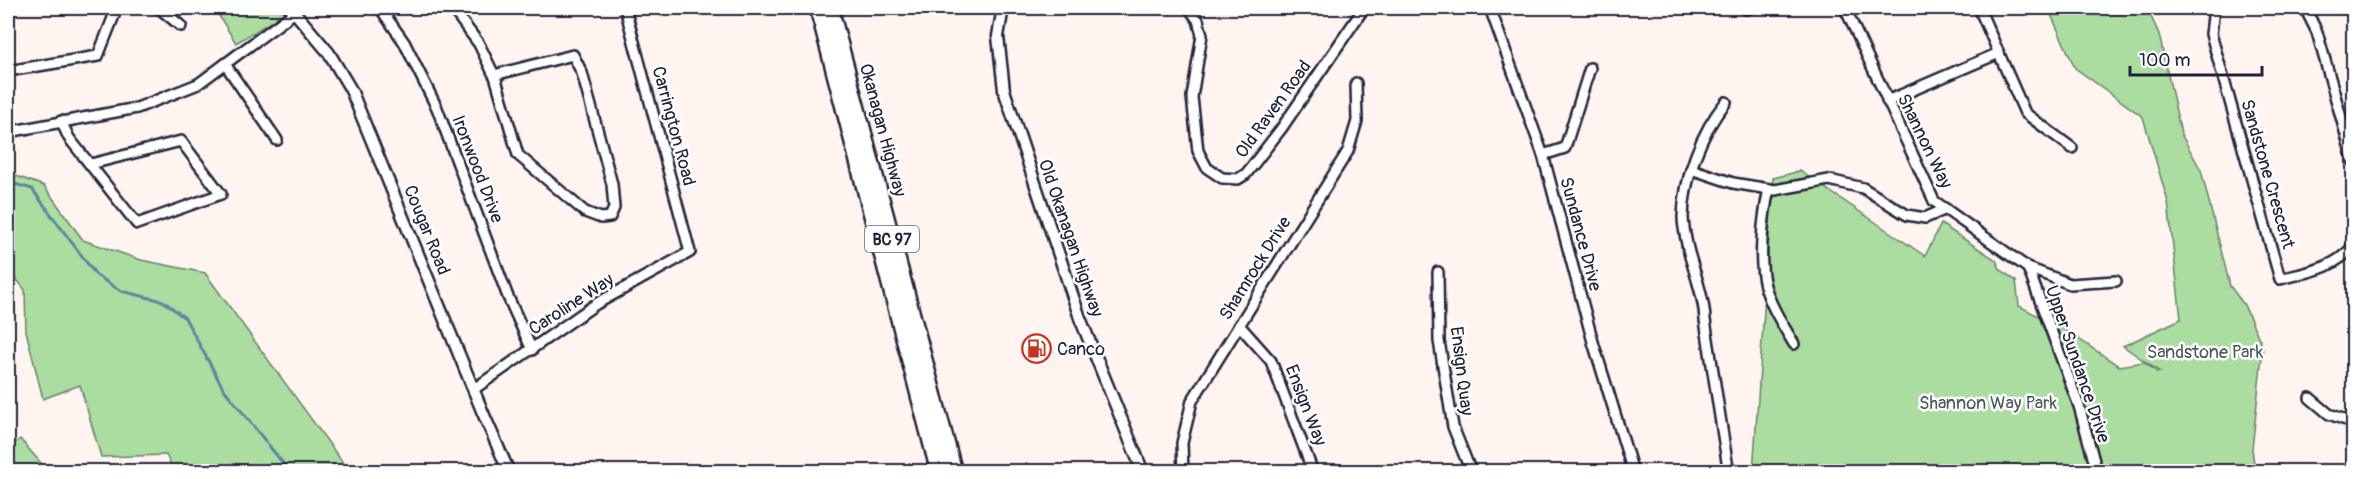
<svg xmlns="http://www.w3.org/2000/svg" width="2361" height="479" font-family="Pangolin,sans-serif">
<rect width="100%" height="100%" fill="#fff4ef"/>
<filter id="ink" filterUnits="userSpaceOnUse"><feTurbulence type="fractalNoise" baseFrequency=".0167" numOctaves="2"/><feDisplacementMap in="SourceGraphic" scale="12" xChannelSelector="R" yChannelSelector="G"/><feConvolveMatrix kernelMatrix="1 2 1 2 8 2 1 2 1" color-interpolation-filters="sRGB"/></filter>
<g filter="url(#ink)">
<!-- green -->
<g fill="#aadd9f" stroke="#66806d" stroke-width="1.5">
<path d="M214 8H279L285 13 236 43Z"/>
<path d="M2048 8H2147L2159 34 2181 134 2201 170 2230 286 2244 305 2263 347 2252 449 2255 471 1753 472 1773 178 1800 171 1925 256 1941 224 1996 260 2000 269 2016 281 2019 306 2062 328 2119 366 2144 362 2157 372H2160L2123 346 2181 319 2168 202 2143 117 2075 68Z"/>
<path d="M8 173 44 186 83 240 141 260 205 273 349 471H174L166 455 101 457 80 385 43 399 26 331 25 290 8 268Z"/>
<path d="M20 439 48 471H8V449Z"/>
</g>
<g fill="none" stroke-linecap="round" stroke-linejoin="round">
<!-- stream -->
<path stroke="#5d86a1" stroke-width="3" d="M8 182 32 189 96 275 121 291 163 301 185 318 223 388 290 472"/>
<defs>
<g id="minor">
<path d="M159 8 181 26"/>
<path d="M380 8 404 42 437 108 508 297 532 350"/>
<path d="M452 8 479 44 494 75 573 55 582 73 612 184 614 208 610 217 601 218 585 212 518 155 495 76"/>
<path d="M1189 8 1198 20 1202 35 1192 97 1198 151 1207 168 1222 178 1238 179 1246 174 1281 129 1364 8"/>
<path d="M1490 8 1543 155 1593 342 1633 472"/>
<path d="M1845 8 1934 201 2028 268 2070 284 2116 281"/>
<path d="M1979 8 2025 113 2072 148"/>
<path d="M2214 8 2211 34 2280 279C2308 272 2335 269 2354 245"/>
<path d="M2305 8 2317 32 2354 163"/>
<path d="M1746 9 1750 8"/>
<path d="M225 64 277 140"/>
<path d="M8 71 98 56 117 8"/>
<path d="M1887 101 1999 53"/>
<path d="M1726 102C1701 132 1684 178 1683 217 1683 227 1686 239 1688 249 1694 272 1704 296 1705 320L1728 468"/>
<path d="M61 121 69 138 137 224 221 194 181 141 91 164"/>
<path d="M8 132 137 108 198 84 295 12"/>
<path d="M1543 155 1565 148 1590 68"/>
<path d="M1691 169 1733 183 1775 190 1829 180 1863 188 1907 215 1925 218 1946 209"/>
<path d="M1769 189C1763 216 1758 259 1765 286 1771 307 1783 325 1794 344"/>
<path d="M2028 268 2079 406 2097 472"/>
<path d="M1438 272 1439 341 1453 427 1471 472"/>
<path d="M1239 325 1271 361 1313 472"/>
<path d="M474 389 596 304 690 252 625 8"/>
<path d="M2310 398 2329 414 2354 423"/>
<path d="M1183 472 1182 443 1192 401 1348 151 1357 121 1356 83"/>
</g>
<g id="tertiary">
<path d="M291 8 329 53 351 90 483 413 509 472"/>
<path d="M1003 8 998 36 1004 90 1080 318 1143 472"/>
<path d="M2349 472 2354 461"/>
</g>
<g id="trunk">
<path d="M818 8 939 472"/>
<path d="M830 8 954 472"/>
</g>
</defs>
<!-- minor casing -->
<use href="#minor" stroke="#22223b" stroke-width="14"/>
<!-- tertiary casing -->
<use href="#tertiary" stroke="#22223b" stroke-width="15"/>
<!-- trunk casing -->
<use href="#trunk" stroke="#22223b" stroke-width="20"/>
<!-- minor -->
<use href="#minor" stroke="#fff" stroke-width="9"/>
<!-- tertiary -->
<use href="#tertiary" stroke="#fff" stroke-width="10"/>
<!-- trunk -->
<use href="#trunk" stroke="#fff" stroke-width="15"/>
</g>
</g>
<!-- icons -->
<defs>
<symbol id="fuel-ring" viewBox="-11 -11 22 22"><circle r="9.5" fill="#fff" stroke="#c8321e" stroke-width="1.5"/><path d="M-5.5-6h7V0h2V4h1.3V-2.5L3-4.5l.8-.8L6-3V5H2.5V1h-1V6h-7ZM-4.2-4.7v3.2H.2V-4.7Z" fill="#c8321e"/></symbol>
</defs>
<g fill-rule="evenodd">
<use href="#fuel-ring" x="1020" y="332" width="33" height="33"/>
</g>
<g text-anchor="middle" stroke-width="5" stroke-linejoin="round" paint-order="stroke">
<!-- shield labels -->
<rect fill="#fff" stroke="#646476" stroke-width="1.5" x="865" y="226" width="54" height="26" rx="4.5"/>
<g font-size="16" font-weight="bold" fill="#22223b">
<text x="892" y="245">BC 97</text>
</g>
<!-- street labels -->
<g font-size="18" fill="#22223b" stroke="#fff">
<text transform="translate(1273 109) rotate(-54)" y="6">Old Raven Road</text>
<text transform="translate(674 126) rotate(75)" y="6">Carrington Road</text>
<text transform="translate(883 130) rotate(75)" y="6">Okanagan Highway</text>
<text transform="translate(1925 141) rotate(64)" y="6">Shannon Way</text>
<text transform="translate(478 169) rotate(69)" y="6">Ironwood Drive</text>
<text transform="translate(2268 174) rotate(74)" y="6">Sandstone Crescent</text>
<text transform="translate(427 230) rotate(68)" y="6">Cougar Road</text>
<text transform="translate(1581 234) rotate(75)" y="6">Sundance Drive</text>
<text transform="translate(1071 238) rotate(71)" y="6">Old Okanagan Highway</text>
<text transform="translate(1255 268) rotate(-58)" y="6">Shamrock Drive</text>
<text transform="translate(571 304) rotate(-33)" y="6">Caroline Way</text>
<text transform="translate(2078 364) rotate(71)" y="6">Upper Sundance Drive</text>
<text transform="translate(1462 371) rotate(83)" y="6">Ensign Quay</text>
<text transform="translate(1306 405) rotate(69)" y="6">Ensign Way</text>
</g>
<!-- poi labels -->
<g font-size="18" fill="#22223b" stroke="#fff" text-anchor="start">
<text x="1057" y="355">Canco</text>
</g>
<!-- park labels -->
<g font-size="18" fill="#4b5a59" stroke="#fff">
<text x="2205" y="358">Sandstone Park</text>
<text x="1988" y="409">Shannon Way Park</text>
</g>
</g>
<!-- margin -->
<rect width="2361" height="479" fill="none" stroke="#fff" stroke-width="30"/>
<rect x="15" y="15" width="2331" height="449" fill="none" stroke="#22223b" stroke-width="2" filter="url(#ink)"/>
<!-- scale -->
<path d="M2130 66v9h132v-9" fill="none" stroke="#22223b" stroke-width="3"/>
<text x="2139" y="66" font-size="18" fill="#22223b" stroke="#ffffff" stroke-width="4.5" paint-order="stroke">100 m</text>
</svg>
